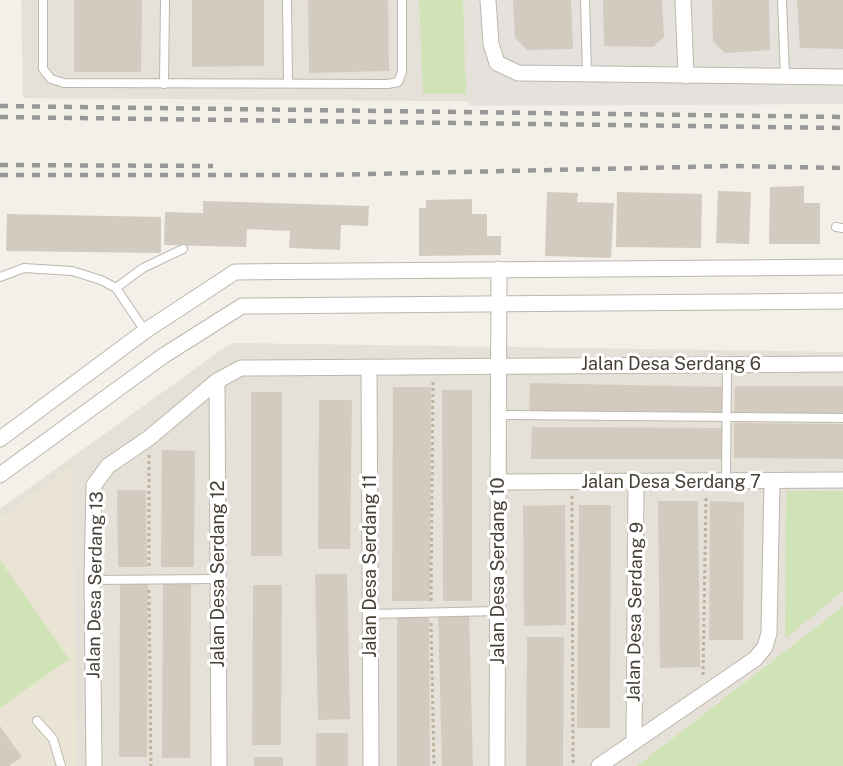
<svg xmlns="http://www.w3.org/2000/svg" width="843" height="766" font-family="'Public Sans',sans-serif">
<rect width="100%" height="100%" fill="#f3f0e9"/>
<!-- residential -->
<g fill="#e6e1d8">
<path d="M21 0H843V104L23 98Z"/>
<path d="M231 343 843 352V606L637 766H0V509Z"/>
</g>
<!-- industrial -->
<path fill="#e5e2de" d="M470 0H843V104L469 106Z"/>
<!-- education -->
<path fill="#eae4d5" d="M72 465 77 766H0V518Z"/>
<!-- green -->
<g fill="#d0e3b6">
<path d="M419 0H463L466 94H423Z"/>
<path d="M786 491H843V591L785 639Z"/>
<path d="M0 560 69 659 0 708Z"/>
<path d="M843 606V766H637Z"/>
</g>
<!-- building -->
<g fill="#d3cbc0">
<path d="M74 0H142L141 72H74Z"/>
<path d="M192 0H264V66L192 67Z"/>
<path d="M308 0H388L389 71 309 73Z"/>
<path d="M513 0H571L573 49 527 50 515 38Z"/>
<path d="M603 0H662L664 37 653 47 604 46Z"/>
<path d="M712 0H769L770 50 725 53 713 42Z"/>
<path d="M797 0H843V49L800 48Z"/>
<path d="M804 186V203H820V244H769L770 187Z"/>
<path d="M718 191 751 192 749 244 716 243Z"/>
<path d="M547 192 578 193 577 202 614 203 611 258 545 256Z"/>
<path d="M617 192 702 194 701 248 616 247Z"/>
<path d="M472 199V214H487V236H501V255L419 256V208H426V200Z"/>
<path d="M203 201 369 206 368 226 341 225 340 250 289 248 290 231 247 229 246 247 164 245 165 212 203 213Z"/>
<path d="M7 214 161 217V253L6 251Z"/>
<path d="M530 383 724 387 723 417 529 413Z"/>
<path d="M735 386H843V417L734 416Z"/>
<path d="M393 387H431L430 601H392Z"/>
<path d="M442 390H472V601H443Z"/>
<rect x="251" y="392" width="31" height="164"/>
<path d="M319 400H352L350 549H318Z"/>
<path d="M734 423 843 424V459L734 458Z"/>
<path d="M532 427 722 428V459H531Z"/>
<path d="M162 450 195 451 194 567H161Z"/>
<path d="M117 490H146L147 567H118Z"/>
<path d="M658 501H698L700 667 660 668Z"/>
<path d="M710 501 744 502 743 640H709Z"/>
<path d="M565 505 566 625 524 626 523 506Z"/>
<path d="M579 505H611L610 728H577Z"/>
<path d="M315 574H347L350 719 318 720Z"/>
<path d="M148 581 147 757H119L120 582Z"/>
<path d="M191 583 190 758H162L163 584Z"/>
<path d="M253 585H282L281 745H252Z"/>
<path d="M469 613 473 766H442L438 614Z"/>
<path d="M397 615H429L430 766H397Z"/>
<path d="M527 637H564L563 766H526Z"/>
<path d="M0 726 22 757 9 766H0Z"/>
<rect x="316" y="733" width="32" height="33"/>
<rect x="254" y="757" width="29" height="9"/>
</g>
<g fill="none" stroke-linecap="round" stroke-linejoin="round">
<defs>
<g id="lane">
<path d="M43 0V69L51 79 64 83 388 84 398 82 402 72V0"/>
<path d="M287 0 288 82"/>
<path d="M585 0 587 75"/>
<path d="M782 0 785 76"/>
<path d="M164 84 165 0"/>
<path d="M836 227 843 228"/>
<path d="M0 277 24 268 72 271 101 280 116 288 145 331"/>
<path d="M116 288 143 268 183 249"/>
<path d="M498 415 843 418"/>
<path d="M726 482 727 364"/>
<path d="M92 580 218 579"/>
<path d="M370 614 498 611"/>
<path d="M37 721 53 739 61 766"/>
</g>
<g id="street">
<path d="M488 0 491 44 497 63 518 73 843 77"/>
<path d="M683 0 686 76"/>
<path d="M369 367 371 766"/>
<path d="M217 381 219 766"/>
<path d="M0 439 145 331 235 272 843 267"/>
<path d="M0 475 163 356 242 306 843 301"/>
<path d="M498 482 843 480"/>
<path d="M634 741 636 483"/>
<path d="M94 766 92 580 94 485 108 466 149 438 217 381 241 368 843 364"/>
<path d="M497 766 499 269"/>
<path d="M599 766 755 659 765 647 769 633 772 482"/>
</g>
</defs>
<!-- lane casing -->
<use href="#lane" stroke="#bdb7ad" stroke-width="10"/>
<!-- street casing -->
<use href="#street" stroke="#bdb7ad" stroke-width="17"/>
<!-- path -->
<g stroke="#beb29f" stroke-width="3" stroke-dasharray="3 3" stroke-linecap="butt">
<path d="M149 455V568"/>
<path d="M572 496 573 766"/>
<path d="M149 590 151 766"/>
<path d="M431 601 433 380"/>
<path d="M431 623 434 766"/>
<path d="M703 675 706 496"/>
</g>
<!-- lane -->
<use href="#lane" stroke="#fff" stroke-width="8"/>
<!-- street -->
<use href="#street" stroke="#fff" stroke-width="15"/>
<!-- rail -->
<g stroke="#979797" stroke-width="4.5" stroke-dasharray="8 8" stroke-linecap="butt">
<path d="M0 106 843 117"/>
<path d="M0 117 843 128"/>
<path d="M0 165 213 166"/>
<path d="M0 175H324L732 166 843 168"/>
</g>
</g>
<g text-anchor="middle" stroke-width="6" stroke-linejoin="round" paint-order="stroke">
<!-- street labels -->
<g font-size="18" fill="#464038" stroke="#fff">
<text x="671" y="370">Jalan Desa Serdang 6</text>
<text x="671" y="488">Jalan Desa Serdang 7</text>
<text transform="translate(370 566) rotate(-90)" y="6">Jalan Desa Serdang 11</text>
<text transform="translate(498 571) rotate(-90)" y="6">Jalan Desa Serdang 10</text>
<text transform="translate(218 574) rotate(-90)" y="6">Jalan Desa Serdang 12</text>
<text transform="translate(95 585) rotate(-89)" y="6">Jalan Desa Serdang 13</text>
<text transform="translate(635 612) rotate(-89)" y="6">Jalan Desa Serdang 9</text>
</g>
</g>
</svg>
